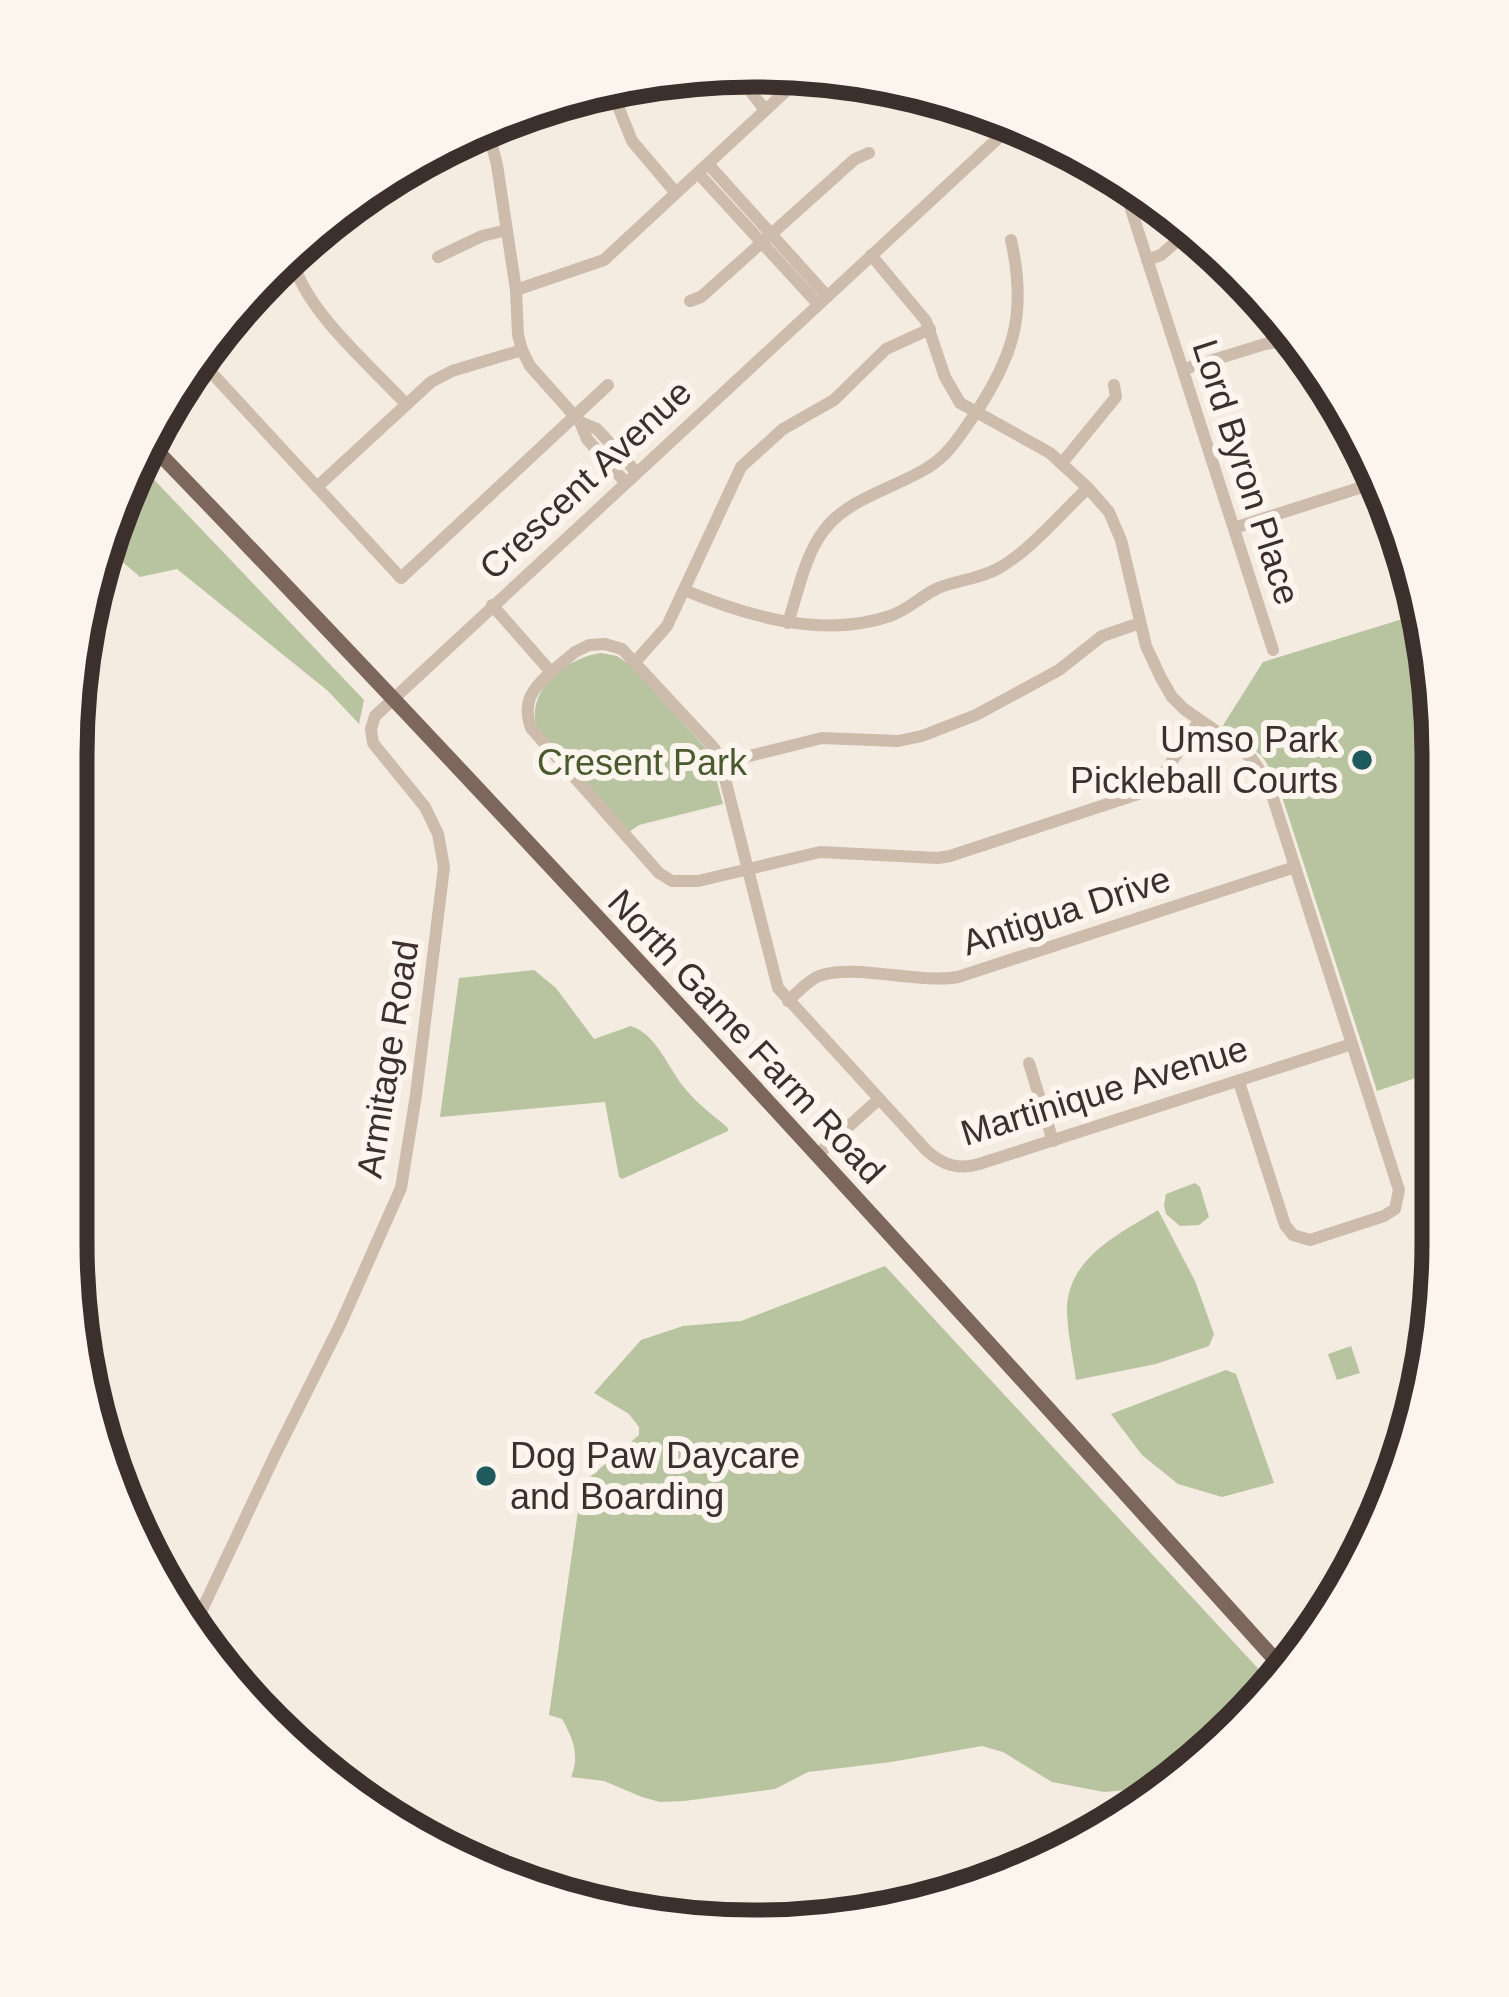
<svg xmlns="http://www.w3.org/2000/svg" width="1509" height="1997" font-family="Arial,sans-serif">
<rect width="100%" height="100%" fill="#f4ebe1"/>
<!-- green -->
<g fill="#b8c4a0">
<path d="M143 468 364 700 359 724 328 691 177 569 140 577 104 546Z"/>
<path d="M1409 617 1423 620 1437 669V1071L1377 1091 1276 778 1262 756 1222 727 1263 662Z"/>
<path d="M601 653 617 656 630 665 709 752 723 804 639 825 629 832 536 725C527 688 569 657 601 653Z"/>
<path d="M534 970 556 988 594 1039 631 1026C657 1035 667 1066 683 1086 695 1102 713 1115 728 1128V1131L622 1179 619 1177 605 1102 440 1117 459 978Z"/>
<path d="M1195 1183 1200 1187 1209 1217 1199 1225 1180 1226 1166 1214 1164 1205 1166 1194Z"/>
<path d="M1158 1210 1195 1281 1214 1334 1209 1346 1156 1364 1076 1380C1073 1358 1068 1335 1067 1313 1065 1259 1119 1234 1158 1210Z"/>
<path d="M885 1266 1277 1689 1164 1791 1138 1789 1104 1792 1052 1782 1003 1752 982 1746 891 1762 808 1772 775 1789 684 1801 660 1802 642 1797 604 1781 571 1777C580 1756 573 1738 562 1719L549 1715 581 1490 590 1477 639 1435V1427L629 1414 594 1393 641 1340 683 1326 741 1321Z"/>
<path d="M1351 1346 1360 1373 1337 1380 1328 1354Z"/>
<path d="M1226 1370 1236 1374 1274 1483 1222 1497 1178 1484 1142 1455 1111 1414Z"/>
</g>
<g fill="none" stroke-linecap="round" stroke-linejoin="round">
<!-- minor -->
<g stroke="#cdbbac" stroke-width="12">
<path d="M741 79 765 110"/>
<path d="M609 84 632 141 676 193"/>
<path d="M489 134 497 165 516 290 518 335 522 350 530 366 580 422 587 439 625 482"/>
<path d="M708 164 827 296"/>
<path d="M698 173 818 304"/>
<path d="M1120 175 1273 650"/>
<path d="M871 255 926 321 945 377 960 403 1050 453 1088 488 1109 512 1121 540 1146 646 1161 678 1172 697 1184 709 1239 747 1252 759 1263 775 1272 795 1399 1190 1395 1209 1384 1216 1310 1240 1293 1235 1285 1225 1239 1082"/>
<path d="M292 257C303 309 369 364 406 404"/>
<path d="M438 257 482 236 507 230"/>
<path d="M1147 260 1161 255 1187 232"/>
<path d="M516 290 604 260 799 79"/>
<path d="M690 301 701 297 855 159 869 153"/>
<path d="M197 357 401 578 608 385"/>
<path d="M1184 369 1265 344 1294 339"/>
<path d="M580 422 597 429 636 472"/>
<path d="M1062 463 1116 397 1114 385"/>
<path d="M317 487 431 382 452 371 522 350"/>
<path d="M1234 528 1381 481"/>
<path d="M684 590C747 616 822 639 890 616 908 610 921 596 938 588 958 580 980 579 999 568 1032 549 1060 514 1088 488"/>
<path d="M492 605 551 672 575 652 589 645 605 644 622 649 714 748 721 763 778 988 927 1151C943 1165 958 1170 979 1164L1352 1044"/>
<path d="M788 623C798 592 805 554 825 529 849 498 895 488 927 468 949 455 961 434 975 414 1015 354 1027 311 1011 240"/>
<path d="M636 661 667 626 741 467 783 429 834 400 886 349 930 329"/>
<path d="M551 672C532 689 522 702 531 728L659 873 672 881H698L820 852 938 858 950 856 1144 792 1162 776 1199 721"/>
<path d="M721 763 822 738 898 741 922 736 976 715 1059 670 1102 636 1140 623"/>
<path d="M788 1001C798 992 807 981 819 976 852 963 918 984 958 977L1295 867"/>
<path d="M1029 1063 1053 1141"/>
<path d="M817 1155 879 1099"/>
<path d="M192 1631 275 1455 341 1323 401 1188 416 1095 444 867 438 834 425 807 373 743 371 729 375 716 1008 129"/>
</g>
<!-- major -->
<path stroke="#7d675c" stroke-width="15" d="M153 447C540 848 915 1260 1288 1674"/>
</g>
<!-- markers -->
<g fill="#1f5a5e" stroke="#fbf5ee" stroke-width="4.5">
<circle cx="1362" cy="760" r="12"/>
<circle cx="486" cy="1476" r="12"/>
</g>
<g text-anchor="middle" stroke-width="12" stroke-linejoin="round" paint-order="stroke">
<!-- street labels -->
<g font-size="36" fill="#3b302b" stroke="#fbf5ee">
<text transform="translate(1247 472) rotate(72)" y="13">Lord Byron Place</text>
<text transform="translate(585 479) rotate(-43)" y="13">Crescent Avenue</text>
<text transform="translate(1066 910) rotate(-18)" y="13">Antigua Drive</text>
<text transform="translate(747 1036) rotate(47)" y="13">North Game Farm Road</text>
<text transform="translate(387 1059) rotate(-81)" y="13">Armitage Road</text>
<text transform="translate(1104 1090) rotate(-17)" y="13">Martinique Avenue</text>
</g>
<!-- poi labels -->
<g font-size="36" fill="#3b302b" stroke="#fbf5ee" text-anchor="end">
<text x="1338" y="752">Umso Park<tspan x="1338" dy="41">Pickleball Courts</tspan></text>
<text x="510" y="1468" text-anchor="start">Dog Paw Daycare<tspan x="510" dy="41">and Boarding</tspan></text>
</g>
<!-- park labels -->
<g font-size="36" fill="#4a5a2e" stroke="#fbf5ee">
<text x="642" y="775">Cresent Park</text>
</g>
</g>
<!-- crop -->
<path d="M0 0H1509V1997H0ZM754 87H755A667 667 0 0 1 1422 754V1243A667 667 0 0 1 755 1910H754A667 667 0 0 1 87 1243V754A667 667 0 0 1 754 87Z" fill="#fbf5ee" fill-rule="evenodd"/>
<path fill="none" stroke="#3b302b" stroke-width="15" d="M754 87H755A667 667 0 0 1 1422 754V1243A667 667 0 0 1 755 1910H754A667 667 0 0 1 87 1243V754A667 667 0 0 1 754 87Z"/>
</svg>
